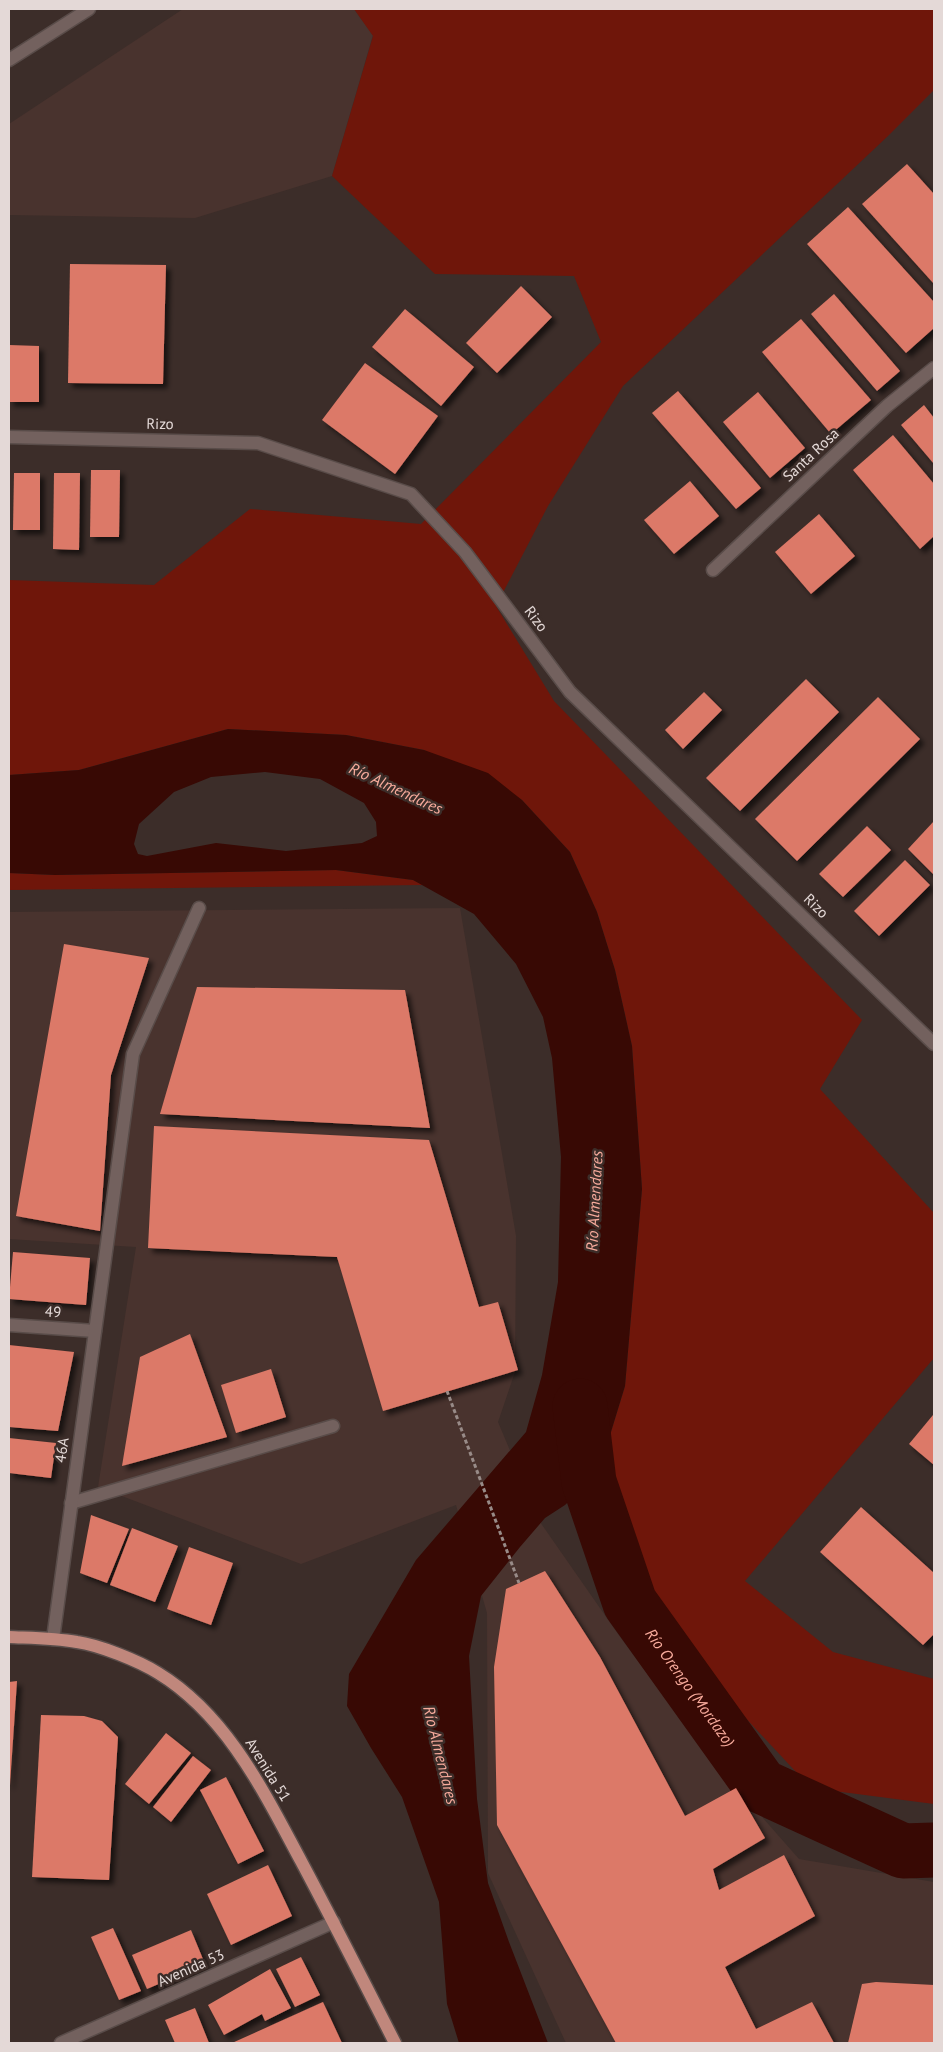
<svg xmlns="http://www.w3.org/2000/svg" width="943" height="2052" font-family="'PT Sans',sans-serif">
<defs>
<filter id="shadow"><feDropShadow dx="4.5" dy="4.5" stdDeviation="2.5" flood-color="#0009"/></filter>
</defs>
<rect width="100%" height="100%" fill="#3c2d29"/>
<!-- built -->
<g fill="#49332e">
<path d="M183 9H354L373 35 332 176 195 218 9 215V124Z"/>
<path d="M460 908 516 1236 515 1372 498 1422 540 1522 618 1634 710 1758 799 1859 934 1882V2043H566L488 1873 487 1613 456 1505 301 1564 98 1487 136 1247 9 1239V912Z"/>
</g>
<!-- green -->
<g fill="#6f160a">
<path d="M354 9H934V90L888 136 623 386 548 506 496 606 554 701 862 1020 820 1089 934 1213V1358L745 1581 833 1652 934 1679V1804L811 1788 654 1620 603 1458 625 1386 642 1189 632 1046 615 970 597 912 570 852 522 800 424 750 346 735 228 729 79 770 9 775V580L154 585 250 509 421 524 601 342 574 276 435 274 332 176 373 36Z"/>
<path d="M336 870 413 880 423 885 9 890V873L55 875Z"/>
</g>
<!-- water -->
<path fill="#380904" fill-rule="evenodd" d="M228 729 346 735 424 750 488 773 522 800 570 852 597 912 615 970 632 1046 642 1189 625 1386 603 1458 589 1482 565 1505 545 1518 520 1547 481 1596 469 1656 477 1799 488 1883 509 1942 548 2043H459L447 2004 439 1902 402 1797 371 1748 347 1706 349 1674 416 1560 526 1432 542 1375 558 1282 561 1157 552 1058 543 1017 516 964 474 914 413 880 336 870 55 875 9 873V775L79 770ZM265 772 320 779 364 803 376 822 377 836 362 843 286 851 216 843 147 856 138 854 134 844 139 824 174 792 211 777Z"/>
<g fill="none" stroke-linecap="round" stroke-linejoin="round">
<!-- river -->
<path stroke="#380904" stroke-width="55" id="s1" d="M580 1406 589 1482 630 1603 761 1786 903 1851 934 1850"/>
</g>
<!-- building -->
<g fill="#dc7968" filter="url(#shadow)">
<path d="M907 164 934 194V284L862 204Z"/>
<path d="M848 207 934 302V328L906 353 807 244Z"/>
<path d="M70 264 166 265 163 384 68 383Z"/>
<path d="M521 286 552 317 497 373 466 343Z"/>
<path d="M834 294 900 371 877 391 811 314Z"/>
<path d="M405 309 474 367 441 406 372 347Z"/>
<path d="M801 319 871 400 831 434 762 352Z"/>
<path d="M9 345 39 346V402H9Z"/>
<path d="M365 363 438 416 395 474 322 420Z"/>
<path d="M678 391 761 488 736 509 652 413Z"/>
<path d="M758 392 805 448 770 478 723 422Z"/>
<path d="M924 405 934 418V464L901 425Z"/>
<path d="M893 435 934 484V536L920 549 853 470Z"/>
<path d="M91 470H120L119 537H90Z"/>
<path d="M14 473H40V530H13Z"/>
<path d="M54 473H80L79 550 53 549Z"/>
<path d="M690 481 719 516 674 554 644 520Z"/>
<path d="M819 514 855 556 811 594 775 552Z"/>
<path d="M806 679 839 712 740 811 706 778Z"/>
<path d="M704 692 722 710 683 749 665 730Z"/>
<path d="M878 697 920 739 797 861 755 819Z"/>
<path d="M934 821V875L908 849Z"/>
<path d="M867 826 891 850 843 897 819 874Z"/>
<path d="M905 860 930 885 879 936 854 911Z"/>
<path d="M64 944 149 958 111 1075 100 1231 16 1216Z"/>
<path d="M197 987 405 990 430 1128 160 1114Z"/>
<path d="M154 1126 429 1140 479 1307 498 1302 518 1370 383 1411 337 1257 148 1248Z"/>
<path d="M13 1252 90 1258 86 1305 9 1299Z"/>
<path d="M190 1334 227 1437 122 1466 140 1357Z"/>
<path d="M9 1345 74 1352 58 1431 9 1427Z"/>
<path d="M271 1369 286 1417 236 1433 221 1385Z"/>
<path d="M933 1415 934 1417V1465L909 1444Z"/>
<path d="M9 1438 56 1443 51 1478 9 1473Z"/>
<path d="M861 1507 934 1573V1634L923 1645 820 1552Z"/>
<path d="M91 1515 129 1529 107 1583 80 1573Z"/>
<path d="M132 1528 178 1546 155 1602 110 1585Z"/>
<path d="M189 1547 233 1563 211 1625 167 1609Z"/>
<path d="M545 1571 600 1657 685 1816 736 1788 765 1838 713 1869 719 1890 784 1855 815 1916 725 1967 756 2029 812 2002 834 2043H616L497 1825 494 1667 506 1589Z"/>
<path d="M17 1681 10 1785H9V1682Z"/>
<path d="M41 1715 84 1716 102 1721 118 1737 109 1880 32 1877Z"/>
<path d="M166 1733 191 1753 149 1804 125 1784Z"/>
<path d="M193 1756 211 1770 171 1822 153 1807Z"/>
<path d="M226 1777 264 1851 238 1864 200 1790Z"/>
<path d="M268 1865 292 1916 231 1945 207 1894Z"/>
<path d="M113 1928 141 1991 119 2000 91 1937Z"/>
<path d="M191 1930 205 1964 147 1989 132 1955Z"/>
<path d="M301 1957 320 1995 295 2007 276 1969Z"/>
<path d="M270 1969 291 2008 265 2021 262 2014 224 2035 208 2005Z"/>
<path d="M876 1982 934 1985V2043H848L862 1984Z"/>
<path d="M323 2002 342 2043H232Z"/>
<path d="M195 2008 209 2043H175L165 2020Z"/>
</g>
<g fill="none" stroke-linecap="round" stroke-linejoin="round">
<defs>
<g id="minor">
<path d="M9 60 89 9"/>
<path d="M9 437 258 443 411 494 465 552 570 692 934 1044"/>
<path d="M713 570 887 406 934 368"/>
<path d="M9 1325 95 1331"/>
<path d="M71 1503 333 1426"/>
<path d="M53 1639 133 1054 199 908"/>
<path d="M61 2043 334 1922"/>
</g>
<path id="major" d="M9 1637C31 1638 54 1638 77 1642 99 1645 139 1661 158 1673 227 1715 264 1792 301 1861 333 1921 364 1982 395 2043"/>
</defs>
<!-- minor casing -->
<use href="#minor" stroke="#594c49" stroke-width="15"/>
<!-- major casing -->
<use href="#major" stroke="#594c49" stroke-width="15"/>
<!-- path -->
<path stroke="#988b88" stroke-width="3" stroke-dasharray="4 2.5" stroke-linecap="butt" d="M447 1391 519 1583"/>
<!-- minor -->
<use href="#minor" stroke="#73615e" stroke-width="12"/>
<!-- major -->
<use href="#major" stroke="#c0877c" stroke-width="12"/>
</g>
<g text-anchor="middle" stroke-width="5" stroke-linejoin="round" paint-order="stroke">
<!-- street labels -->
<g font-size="15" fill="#e4d9d7" stroke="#3c2d29">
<text transform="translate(160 424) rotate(1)" y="5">Rizo</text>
<text transform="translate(811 455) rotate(-43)" y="5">Santa Rosa</text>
<text transform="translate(536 619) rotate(53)" y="5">Rizo</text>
<text transform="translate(816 906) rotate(44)" y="5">Rizo</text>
<text transform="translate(53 1312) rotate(4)" y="5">49</text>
<text transform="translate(62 1450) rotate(-82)" y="5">46A</text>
<text transform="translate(268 1770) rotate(58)" y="5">Avenida 51</text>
<text transform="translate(191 1968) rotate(-24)" y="5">Avenida 53</text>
</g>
<!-- water labels -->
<g font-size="16" font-style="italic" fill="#f8ab9c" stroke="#3c2d29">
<text transform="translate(396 788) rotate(25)" y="6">Río Almendares</text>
<text transform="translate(594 1201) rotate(-87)" y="6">Río Almendares</text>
<text dy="6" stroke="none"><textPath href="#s1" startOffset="308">Río Orengo (Mordazo)</textPath></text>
<text transform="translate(441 1755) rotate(76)" y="6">Río Almendares</text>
</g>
</g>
<!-- border -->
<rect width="943" height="2052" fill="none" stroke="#e4d9d7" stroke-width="20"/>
</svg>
